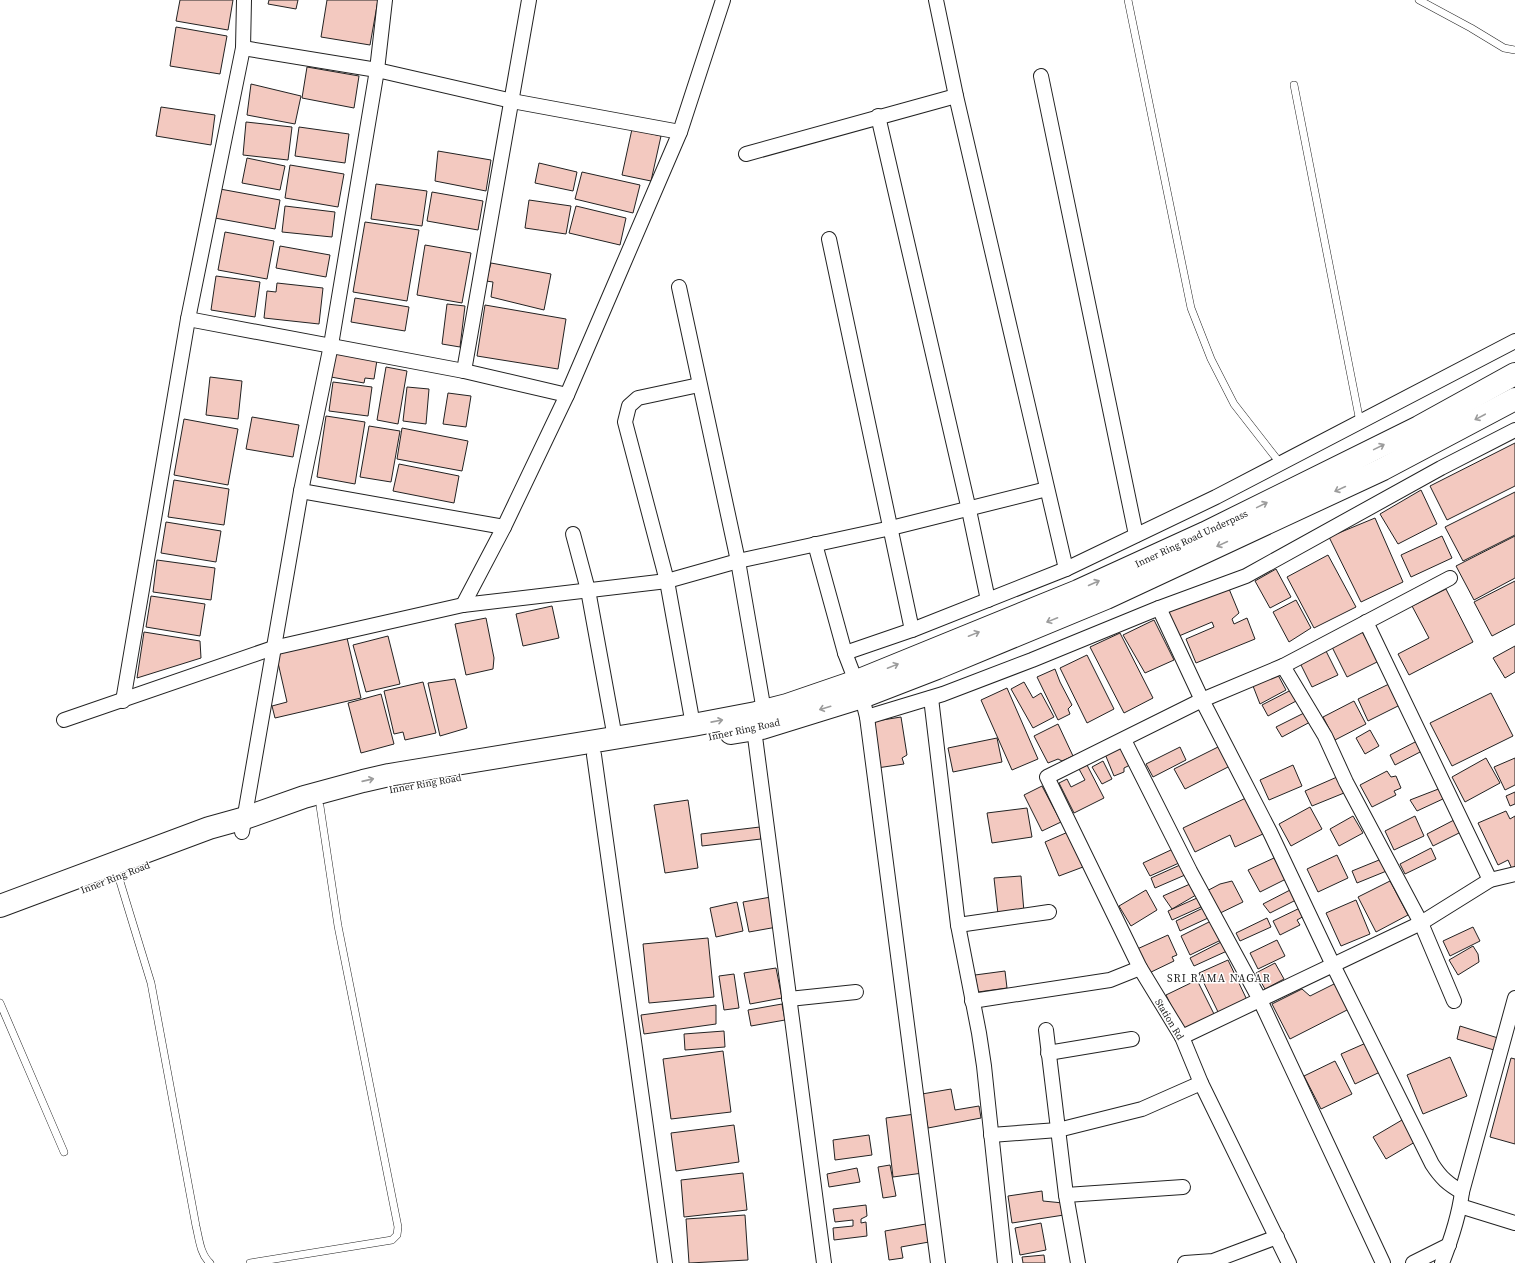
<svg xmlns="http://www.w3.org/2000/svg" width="1515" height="1263" font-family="'Source Serif 4',serif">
<rect width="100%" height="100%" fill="#fff"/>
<!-- building -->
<g fill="#f3c9c0" stroke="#222">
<path d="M180 0H233L228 30 176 21Z"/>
<path d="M269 0H298L296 9 268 4Z"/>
<path d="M327 0H378L370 45 321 37Z"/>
<path d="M176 27 227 36 220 74 170 66Z"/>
<path d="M307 67 359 76 354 108 302 98Z"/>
<path d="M251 84 301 96 295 124 247 115Z"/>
<path d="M161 107 215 115 211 145 156 136Z"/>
<path d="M246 122 292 127 288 160 243 155Z"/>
<path d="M299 127 349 134 345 163 295 156Z"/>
<path d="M632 129 661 136 651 181 622 175Z"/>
<path d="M438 151 491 160 486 191 435 181Z"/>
<path d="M247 158 285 166 280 190 242 183Z"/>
<path d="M539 163 577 172 573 191 535 183Z"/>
<path d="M290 165 344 174 338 207 285 198Z"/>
<path d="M582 172 640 185 633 213 575 199Z"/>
<path d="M376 184 427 191 422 226 371 219Z"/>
<path d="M220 189 280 200 275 229 215 218Z"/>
<path d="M432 192 483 201 478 230 427 221Z"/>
<path d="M529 200 571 206 566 234 525 228Z"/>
<path d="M285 206 335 212 332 237 282 232Z"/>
<path d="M576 206 626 218 620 245 569 233Z"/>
<path d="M365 222 419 230 407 301 353 292Z"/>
<path d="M225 232 274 241 267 279 218 270Z"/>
<path d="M425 245 471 253 462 303 417 295Z"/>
<path d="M280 246 330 255 326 277 276 268Z"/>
<path d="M491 263 551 274 544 310 491 297 493 282 486 281Z"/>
<path d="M216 276 260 282 255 317 211 310Z"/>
<path d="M277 283 323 288 319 324 264 318 267 291 276 292Z"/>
<path d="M355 298 409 307 405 331 351 322Z"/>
<path d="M447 304 465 306 460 347 442 344Z"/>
<path d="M485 305 566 319 558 369 477 356Z"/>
<path d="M336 353 377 360 374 379 365 378 364 383 331 377Z"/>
<path d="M386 367 407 371 398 424 377 420Z"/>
<path d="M210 377 242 381 238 419 206 415Z"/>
<path d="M333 382 372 387 368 416 329 411Z"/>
<path d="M407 387 429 389 426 424 403 421Z"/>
<path d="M448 393 471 396 466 427 443 424Z"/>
<path d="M326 416 365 422 355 484 317 477Z"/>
<path d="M252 417 299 425 293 457 246 449Z"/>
<path d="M184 419 238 429 228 485 174 475Z"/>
<path d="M369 426 400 431 391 482 360 477Z"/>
<path d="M402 428 468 441 462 471 397 459Z"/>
<path d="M1515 443V486L1447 520 1430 486Z"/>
<path d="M399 464 459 476 454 503 393 491Z"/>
<path d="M174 480 229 489 224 525 168 517Z"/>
<path d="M1421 490 1437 524 1398 544 1380 514Z"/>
<path d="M1515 492V535L1463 561 1445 527Z"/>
<path d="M1375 518 1403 582 1361 602 1329 537Z"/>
<path d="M166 522 221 531 216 562 161 553Z"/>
<path d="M1442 536 1452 558 1411 577 1401 555Z"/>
<path d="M1515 536V578L1474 600 1456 566Z"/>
<path d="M1328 555 1356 607 1314 628 1287 577Z"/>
<path d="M157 560 215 568 211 600 153 592Z"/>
<path d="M1276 569 1291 597 1270 608 1255 581Z"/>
<path d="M1515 581V624L1492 636 1474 602Z"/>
<path d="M1227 584 1239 613 1232 619 1234 624 1247 618 1255 639 1196 663 1186 639 1214 627 1212 622 1179 636 1167 609Z"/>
<path d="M1446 589 1473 642 1409 675 1398 654 1429 638 1412 606Z"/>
<path d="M151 596 205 604 200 636 146 627Z"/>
<path d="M1296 600 1311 628 1289 642 1273 612Z"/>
<path d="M552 606 559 638 523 646 516 614Z"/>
<path d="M486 618 494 658 493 669 466 675 455 624Z"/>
<path d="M1154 620 1174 660 1145 673 1123 635Z"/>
<path d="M1361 630 1379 661 1347 677 1331 645Z"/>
<path d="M144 632 200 641 201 658 137 678Z"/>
<path d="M1120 633 1153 698 1124 713 1090 647Z"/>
<path d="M388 636 400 684 366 692 353 645Z"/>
<path d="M347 638 361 698 275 718 272 706 287 702 276 654Z"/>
<path d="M1515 646V672L1505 678 1493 658Z"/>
<path d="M1325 649 1338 675 1312 687 1299 661Z"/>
<path d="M1087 655 1114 709 1087 723 1060 668Z"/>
<path d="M1055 669 1060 682 1072 705 1068 709 1070 714 1058 720 1037 677Z"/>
<path d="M1278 675 1286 690 1260 704 1253 686Z"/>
<path d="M455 679 467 728 440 736 428 683Z"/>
<path d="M423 682 436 733 405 740 403 732 394 734 384 691Z"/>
<path d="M1024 682 1033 698 1041 693 1054 717 1033 728 1011 689Z"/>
<path d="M1389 684 1400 705 1368 721 1358 699Z"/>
<path d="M1007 688 1038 759 1012 770 981 700Z"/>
<path d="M1293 689 1298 700 1268 716 1262 705Z"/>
<path d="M1491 693 1513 736 1452 766 1430 723Z"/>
<path d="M381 694 394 744 361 753 348 703Z"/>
<path d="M1354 701 1366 724 1335 740 1323 717Z"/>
<path d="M1306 712 1312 721 1282 737 1276 727Z"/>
<path d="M901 717 907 755 902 758 904 764 877 768 870 722Z"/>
<path d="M1058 724 1073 756 1062 761 1058 759 1048 763 1034 736Z"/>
<path d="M1370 730 1379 746 1365 754 1356 738Z"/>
<path d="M997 738 1002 762 953 772 948 748Z"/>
<path d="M1417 741 1422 751 1395 765 1390 755Z"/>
<path d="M1220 746 1230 766 1185 789 1174 769Z"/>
<path d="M1122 747 1130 765 1124 768V772L1114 776 1105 754Z"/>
<path d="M1180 747 1186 760 1153 777 1146 764Z"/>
<path d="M1486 758 1500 783 1465 802 1452 777Z"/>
<path d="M1515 758V785L1505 790 1494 767Z"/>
<path d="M1103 761 1112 779 1102 784 1092 767Z"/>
<path d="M1087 765 1104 798 1074 813 1059 783 1067 779 1071 787 1085 780 1079 769Z"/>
<path d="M1293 765 1302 786 1269 800 1260 780Z"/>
<path d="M1387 771 1391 777 1396 776 1401 788 1394 791 1396 795 1372 807 1360 785Z"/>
<path d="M1337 777 1344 793 1312 806 1305 791Z"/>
<path d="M1042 786 1061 822 1042 831 1024 795Z"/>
<path d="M1441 788 1445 798 1417 811 1410 800Z"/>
<path d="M1515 792V804L1510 806 1506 796Z"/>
<path d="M1248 797 1265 833 1235 847 1230 835 1195 852 1183 828Z"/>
<path d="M688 800 698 868 665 873 654 805Z"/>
<path d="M1310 807 1322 829 1291 846 1279 824Z"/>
<path d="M1027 808 1032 837 992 843 987 813Z"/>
<path d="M1506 811 1510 819 1515 816V867L1512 869 1508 860 1498 865 1478 823Z"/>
<path d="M1353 816 1363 833 1339 846 1330 829Z"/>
<path d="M1415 816 1424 836 1394 850 1385 831Z"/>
<path d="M1454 820 1461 832 1433 846 1427 834Z"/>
<path d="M760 827 761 839 702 846 701 834Z"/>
<path d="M1068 832 1083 867 1059 876 1045 842Z"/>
<path d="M1431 848 1436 859 1405 874 1400 864Z"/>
<path d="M1173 849 1179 863 1150 876 1143 863Z"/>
<path d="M1337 855 1348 878 1318 892 1307 869Z"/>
<path d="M1274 858 1286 879 1260 892 1248 870Z"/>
<path d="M1384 858 1389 870 1357 883 1352 871Z"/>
<path d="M1180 865 1185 875 1155 888 1151 878Z"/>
<path d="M1021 876 1024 912 998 914 994 878Z"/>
<path d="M1232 881 1243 902 1214 916 1203 893 1220 884Z"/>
<path d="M1390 881 1408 915 1376 932 1358 897Z"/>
<path d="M1190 884 1196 895 1172 909 1163 896Z"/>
<path d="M1292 889 1296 900 1270 913 1263 904Z"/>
<path d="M1146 890 1157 910 1131 926 1119 906Z"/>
<path d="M771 897 777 927 749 932 743 902Z"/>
<path d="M1197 898 1201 907 1172 920 1168 911Z"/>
<path d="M1356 900 1370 934 1341 946 1326 913Z"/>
<path d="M737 902 743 931 716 937 710 908Z"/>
<path d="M1302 907 1306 915 1297 920 1300 925 1280 935 1273 921Z"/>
<path d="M1203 908 1208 918 1180 931 1176 921Z"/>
<path d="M1267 918 1271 927 1240 941 1236 933Z"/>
<path d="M1211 921 1221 940 1190 955 1181 936Z"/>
<path d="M1473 927 1480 941 1450 956 1443 941Z"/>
<path d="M1168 935 1177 955 1172 957 1174 961 1147 974 1135 950Z"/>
<path d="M708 938 714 997 649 1003 643 944Z"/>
<path d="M1277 940 1285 956 1258 969 1250 953Z"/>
<path d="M1223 941 1227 951 1194 966 1190 958Z"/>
<path d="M1473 946 1478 954 1479 962 1458 975 1449 960Z"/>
<path d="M1228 960 1247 1000 1219 1014 1199 973Z"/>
<path d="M1275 963 1284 979 1265 989 1256 973Z"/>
<path d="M776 968 782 998 750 1004 744 973Z"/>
<path d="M1005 971 1007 988 978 992 975 975Z"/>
<path d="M734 974 739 1008 724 1010 719 976Z"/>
<path d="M1197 980 1214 1014 1183 1030 1166 995Z"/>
<path d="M1336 983 1349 1009 1290 1039 1272 1004 1302 989 1310 996Z"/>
<path d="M782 1004 785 1020 751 1026 748 1010Z"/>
<path d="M716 1005V1024L644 1034 641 1015Z"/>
<path d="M1460 1026 1498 1038 1494 1050 1457 1039Z"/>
<path d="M724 1031 725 1047 685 1050 684 1034Z"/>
<path d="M1366 1043 1380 1072 1355 1084 1341 1054Z"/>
<path d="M723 1051 731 1112 671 1119 663 1059Z"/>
<path d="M1450 1057 1467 1096 1423 1114 1407 1075Z"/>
<path d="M1511 1058 1515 1059V1144L1490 1137Z"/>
<path d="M1335 1061 1352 1094 1321 1109 1304 1076Z"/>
<path d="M951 1089 955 1110 979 1106 981 1118 928 1128 922 1094Z"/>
<path d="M915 1114 923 1173 893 1177 886 1118Z"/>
<path d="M1402 1120 1415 1142 1386 1159 1373 1137Z"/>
<path d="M734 1125 739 1162 676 1171 671 1133Z"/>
<path d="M869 1135 872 1155 835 1160 833 1140Z"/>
<path d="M890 1165 896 1196 883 1198 878 1167Z"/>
<path d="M857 1168 860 1182 829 1187 827 1174Z"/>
<path d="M743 1173 747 1210 684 1217 681 1180Z"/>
<path d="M1042 1191 1043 1201 1063 1203 1064 1215 1012 1223 1008 1196Z"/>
<path d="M866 1205 867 1216 861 1219V1223L866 1222 867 1236 834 1240 833 1228 853 1226V1220L835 1222 833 1209Z"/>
<path d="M745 1215 748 1260 689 1263 686 1219Z"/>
<path d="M1041 1223 1046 1250 1020 1255 1015 1228Z"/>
<path d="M926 1224 929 1242 901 1247 903 1258 889 1260 885 1231Z"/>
<path d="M1044 1255 1045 1263H1023L1022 1257Z"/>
</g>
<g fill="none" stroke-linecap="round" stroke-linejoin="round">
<defs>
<g id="lane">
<path d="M1128 0 1191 308 1211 359 1234 404 1280 463"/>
<path d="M1419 0 1471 28 1504 48 1515 50"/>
<path d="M1294 85 1360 422"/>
<path d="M118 875 151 983 196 1226C199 1238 200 1254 210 1263"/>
<path d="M0 1003 64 1152"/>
<path d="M250 1263 392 1240 397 1235 398 1227 338 926 320 806"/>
</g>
<g id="street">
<path d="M936 0 956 96 1066 569"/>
<path d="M243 48 377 70 512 101 680 132"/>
<path d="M1041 76 1136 535"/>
<path d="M878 116 969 510 988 600"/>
<path d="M746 154 956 96"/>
<path d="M829 239 912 630"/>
<path d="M679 287 738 561 764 711"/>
<path d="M188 319 464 371 567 395"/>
<path d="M464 371 529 0"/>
<path d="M301 491 504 527"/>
<path d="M573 534 588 590 615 738"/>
<path d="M815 544 845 653 862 697 867 717 938 1263"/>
<path d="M463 605 504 527 567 395 622 267 680 132 723 0"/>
<path d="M1159 608 1202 700 1270 832 1333 965 1432 1164C1441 1178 1448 1184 1462 1192"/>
<path d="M1366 622 1490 880"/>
<path d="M845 653 912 630 1066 569 1216 497 1515 341"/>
<path d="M1283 666 1325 736 1346 782 1421 923 1454 1001"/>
<path d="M931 698 958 925 979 1033 984 1066 1005 1263"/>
<path d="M123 701 188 319 243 48 244 0"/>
<path d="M867 717 943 694 1032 660 1159 608 1246 576 1441 468 1515 430"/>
<path d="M64 720 273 648 463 605 667 581 738 561 891 528 1047 489"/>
<path d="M693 725 667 581 625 422 629 406 638 398 699 385"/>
<path d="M754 729 824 1263"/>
<path d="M1124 740 1190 871 1260 1000 1383 1263"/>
<path d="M594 755 665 1263"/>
<path d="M242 832 301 491 331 345 377 70 385 0"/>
<path d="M958 925 1049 912"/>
<path d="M789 999 856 992"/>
<path d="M972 1001 1110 980 1140 968"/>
<path d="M1046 1030 1066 1195 1078 1263"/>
<path d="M1182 1037 1421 923 1490 880 1515 874"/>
<path d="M1048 1053 1132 1039"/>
<path d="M991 1135 1058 1130 1142 1109 1201 1083"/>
<path d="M1066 1195 1183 1187"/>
<path d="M1460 1206 1515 1223"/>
<path d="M1185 1263 1213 1261 1277 1237"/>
<path d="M1289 1263 1201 1083 1182 1037 1140 968 1047 777 1202 700 1283 666 1450 578"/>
<path d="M1413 1263 1449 1245"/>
<path d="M1442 1263C1451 1240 1459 1216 1462 1192L1515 998"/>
</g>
<g id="primary">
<path d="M731 733 762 728 862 697 937 668 1106 598 1383 469 1515 399"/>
<path d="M0 906 209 828 245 818 304 797 363 781 389 775 693 725 756 713 787 705 857 681 1078 591 1205 533 1419 427 1515 374"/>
</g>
</defs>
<!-- lane casing -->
<use href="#lane" stroke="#222" stroke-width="8"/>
<!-- street casing -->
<use href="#street" stroke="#222" stroke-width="16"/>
<!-- primary casing -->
<use href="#primary" stroke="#222" stroke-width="24"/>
<!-- lane -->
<use href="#lane" stroke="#fff" stroke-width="7"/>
<!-- street -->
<use href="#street" stroke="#fff" stroke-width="14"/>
<!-- primary -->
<use href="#primary" stroke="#fff" stroke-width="22"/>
</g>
<!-- one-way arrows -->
<defs><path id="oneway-shaft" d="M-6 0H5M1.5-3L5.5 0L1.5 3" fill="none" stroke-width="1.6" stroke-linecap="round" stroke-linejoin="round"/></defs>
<g stroke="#9c9c9c">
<use href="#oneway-shaft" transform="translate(1480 417) rotate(152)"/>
<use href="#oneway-shaft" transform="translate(1379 447) rotate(-26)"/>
<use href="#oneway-shaft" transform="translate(1340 489) rotate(155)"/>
<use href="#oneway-shaft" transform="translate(1262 505) rotate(-26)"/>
<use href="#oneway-shaft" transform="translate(1222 544) rotate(155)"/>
<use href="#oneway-shaft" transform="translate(1094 583) rotate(-24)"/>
<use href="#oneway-shaft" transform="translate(1052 620) rotate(158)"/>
<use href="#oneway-shaft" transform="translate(974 634) rotate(-22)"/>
<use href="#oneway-shaft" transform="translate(893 666) rotate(-22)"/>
<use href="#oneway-shaft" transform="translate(825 708) rotate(163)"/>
<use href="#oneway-shaft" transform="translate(717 721) rotate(-11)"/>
<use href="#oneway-shaft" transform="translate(368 780) rotate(-13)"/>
</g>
<g text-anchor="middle" stroke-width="3" stroke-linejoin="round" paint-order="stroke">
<!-- street labels -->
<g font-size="10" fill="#222" stroke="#fff">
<text transform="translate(1191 538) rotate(-25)" y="4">Inner Ring Road Underpass</text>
<text transform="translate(744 729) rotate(-12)" y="4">Inner Ring Road</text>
<text transform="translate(425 783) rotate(-10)" y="4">Inner Ring Road</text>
<text transform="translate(115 877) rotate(-21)" y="4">Inner Ring Road</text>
<text transform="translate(1170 1019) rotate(59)" y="4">Station Rd</text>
</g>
<!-- neighbourhood labels -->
<g font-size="11" letter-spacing="1" fill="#222" stroke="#fff">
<text x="1219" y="982">SRI RAMA NAGAR</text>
</g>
</g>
</svg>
